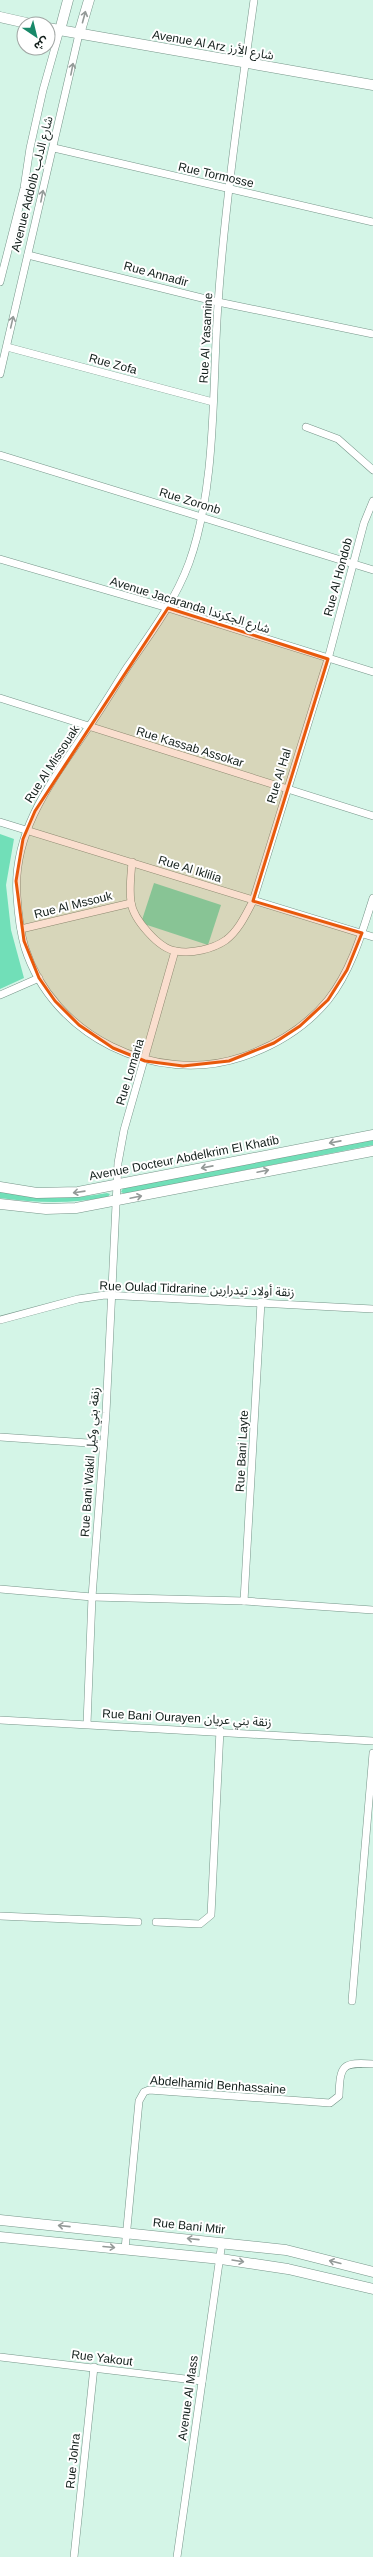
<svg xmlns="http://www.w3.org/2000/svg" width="373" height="2557" font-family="Helvetica,'Noto Sans Arabic',sans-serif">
<rect width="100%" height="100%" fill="#d4f5e7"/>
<!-- green -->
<g fill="#71dfb8">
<path d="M0 834 14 839 6 885 11 930 24 978 0 989Z"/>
<path d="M154 883 221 905 208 945 141 923Z"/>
<path d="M373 1140V1145L125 1194 121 1192 123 1188Z"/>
<path d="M0 1192C37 1198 70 1200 107 1193L110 1194 108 1197C70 1204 38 1203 0 1198Z"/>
</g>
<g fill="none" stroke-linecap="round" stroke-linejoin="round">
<defs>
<g id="street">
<path d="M254 0C240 101 225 203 218 304 212 387 217 485 189 563 175 601 151 633 128 666 115 686 102 708 88 728 53 779 12 831 17 896 18 913 20 931 25 948 53 1036 155 1086 242 1057 274 1046 306 1027 328 1000 351 971 362 933 373 898"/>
<path d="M54 148 373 222"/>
<path d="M28 255 218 302 373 334"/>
<path d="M0 282 24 188 30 148 43 90 60 30"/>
<path d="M7 347 213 402"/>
<path d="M0 374 79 34"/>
<path d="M306 427 338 439 373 470"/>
<path d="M0 455 373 570"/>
<path d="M0 559 168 608 373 672"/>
<path d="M0 698 373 816"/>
<path d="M0 822 373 937"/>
<path d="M132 862C131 875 129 889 131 902 133 919 159 949 176 951 192 954 213 949 226 940 239 930 246 914 253 901L328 659 364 523 373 501"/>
<path d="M21 929 131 903"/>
<path d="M0 995 39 978"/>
<path d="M0 1320 78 1299 105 1295 373 1309"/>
<path d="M0 1437 103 1444"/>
<path d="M0 1589 92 1597 244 1601 373 1610"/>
<path d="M244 1601 261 1302"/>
<path d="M0 1720 373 1741"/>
<path d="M87 1724 92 1597 106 1413 118 1163 124 1130 175 951"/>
<path d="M0 1916 138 1922"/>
<path d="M156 1922 200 1924 211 1915 220 1730"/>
<path d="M352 2001 373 1753"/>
<path d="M125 2249 139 2101 144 2092 149 2090 330 2103 339 2096C340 2065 342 2062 373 2064"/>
<path d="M0 2357 202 2381"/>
<path d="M74 2557 94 2367"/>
<path d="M177 2557 222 2242"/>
</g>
<g id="secondary">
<path d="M0 17 31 24"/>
<path d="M48 28 373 85"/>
<path d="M60 30 68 0"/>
<path d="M79 34 89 0"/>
<path d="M0 1187 37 1193 78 1192 373 1135"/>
<path d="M0 1204 46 1209 76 1208 373 1151"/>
<path d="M0 2220 286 2250 373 2272"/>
<path d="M0 2237 221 2259 288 2269 373 2289"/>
</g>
</defs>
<!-- street casing -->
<use href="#street" stroke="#769589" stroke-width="8"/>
<!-- secondary casing -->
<use href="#secondary" stroke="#769589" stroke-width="11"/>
<!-- street -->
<use href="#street" stroke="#fff" stroke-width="7"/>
<!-- secondary -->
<use href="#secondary" stroke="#fff" stroke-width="10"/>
</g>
<!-- one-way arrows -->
<defs><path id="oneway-shaft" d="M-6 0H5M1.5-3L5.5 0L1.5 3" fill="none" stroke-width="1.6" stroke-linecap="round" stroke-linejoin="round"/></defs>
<g stroke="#949a98">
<use href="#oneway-shaft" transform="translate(84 17) rotate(-75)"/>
<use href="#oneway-shaft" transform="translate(72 69) rotate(-79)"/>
<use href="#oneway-shaft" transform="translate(42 196) rotate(-79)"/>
<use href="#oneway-shaft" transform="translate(12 322) rotate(-77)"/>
<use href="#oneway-shaft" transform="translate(335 1142) rotate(169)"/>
<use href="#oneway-shaft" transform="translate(207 1167) rotate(169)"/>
<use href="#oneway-shaft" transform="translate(263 1171) rotate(-12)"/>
<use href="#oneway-shaft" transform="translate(79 1192) rotate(172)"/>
<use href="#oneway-shaft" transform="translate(136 1197) rotate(-12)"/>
<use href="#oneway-shaft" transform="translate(64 2226) rotate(-174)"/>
<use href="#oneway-shaft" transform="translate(193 2239) rotate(-174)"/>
<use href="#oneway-shaft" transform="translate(109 2247) rotate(5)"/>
<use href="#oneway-shaft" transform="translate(238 2261) rotate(9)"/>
<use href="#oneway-shaft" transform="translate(335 2262) rotate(-166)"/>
</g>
<!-- marked area -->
<path fill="#e8590c" fill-opacity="0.2" stroke="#e8590c" stroke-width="3" stroke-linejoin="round" d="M168 608 328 659 253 901 362 933 347 970 328 1000 300 1026 274 1043 229 1061 183 1066 145 1061 113 1048 79 1025 55 1001 39 978 24 941 16 881 23 839 35 811Z"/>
<g text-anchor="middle" stroke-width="4" stroke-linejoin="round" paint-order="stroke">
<!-- street labels -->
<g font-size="12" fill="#121e1a" stroke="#fff">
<text transform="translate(213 45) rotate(10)" y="4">Avenue Al Arz شارع الأرز</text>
<text transform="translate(216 175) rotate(13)" y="4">Rue Tormosse</text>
<text transform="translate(32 184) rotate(-76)" y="4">Avenue Addolb شارع الدلب</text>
<text transform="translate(156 274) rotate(15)" y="4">Rue Annadir</text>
<text transform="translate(206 338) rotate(-87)" y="4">Rue Al Yasamine</text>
<text transform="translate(113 364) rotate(15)" y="4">Rue Zofa</text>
<text transform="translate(190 501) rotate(17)" y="4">Rue Zoronb</text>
<text transform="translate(338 577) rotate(-75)" y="4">Rue Al Hondob</text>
<text transform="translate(190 605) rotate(17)" y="4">Avenue Jacaranda شارع الجكرندا</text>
<text transform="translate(190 747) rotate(17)" y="4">Rue Kassab Assokar</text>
<text transform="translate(52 764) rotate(-57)" y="4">Rue Al Missouak</text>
<text transform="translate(279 776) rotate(-73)" y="4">Rue Al Hal</text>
<text transform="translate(190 869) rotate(17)" y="4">Rue Al Iklilia</text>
<text transform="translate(73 905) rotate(-14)" y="4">Rue Al Mssouk</text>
<text transform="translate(130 1072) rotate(-73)" y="4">Rue Lomaria</text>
<text transform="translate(184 1158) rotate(-11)" y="4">Avenue Docteur Abdelkrim El Khatib</text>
<text transform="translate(197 1289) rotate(2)" y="4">Rue Oulad Tidrarine زنقة أولاد تيدرارين</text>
<text transform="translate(242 1451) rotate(-87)" y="4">Rue Bani Layte</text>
<text transform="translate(90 1462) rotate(-86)" y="4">Rue Bani Wakil زنقة بني وكيل</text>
<text transform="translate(187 1718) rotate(3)" y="4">Rue Bani Ourayen زنقة بني عريان</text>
<text transform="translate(218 2085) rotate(4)" y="4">Abdelhamid Benhassaine</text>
<text transform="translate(189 2226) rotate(6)" y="4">Rue Bani Mtir</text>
<text transform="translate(102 2358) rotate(7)" y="4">Rue Yakout</text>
<text transform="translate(188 2398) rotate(-82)" y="4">Avenue Al Mass</text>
<text transform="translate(73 2461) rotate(-84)" y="4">Rue Johra</text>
</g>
</g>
<!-- north arrow -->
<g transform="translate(36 36) rotate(145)"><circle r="19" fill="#ffffff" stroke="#a0a5a3"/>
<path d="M0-3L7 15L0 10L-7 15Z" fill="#188969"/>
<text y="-6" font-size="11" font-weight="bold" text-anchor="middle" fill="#121e1a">ش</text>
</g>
</svg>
